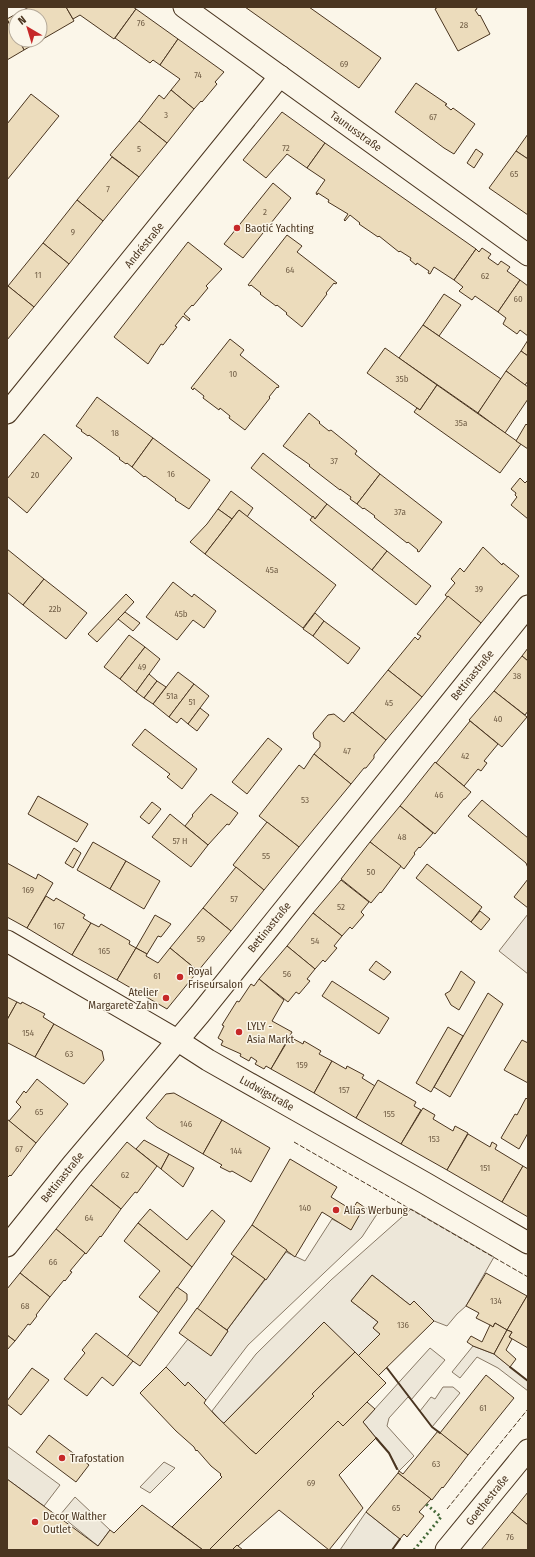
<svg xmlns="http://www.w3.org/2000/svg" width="535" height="1557" font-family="'Fira Sans Condensed',sans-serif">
<rect width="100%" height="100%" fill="#fbf6e9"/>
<!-- green -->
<path fill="#ede6d9" stroke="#887966" d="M528 914V974L499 951Z"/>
<!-- parking -->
<g fill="#ede7d9" stroke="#887966">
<path d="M364 1207 377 1214 362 1237 248 1345 206 1400 188 1383 185 1386 166 1367 188 1339 211 1355 228 1331 227 1330 286 1252 305 1261 332 1219 351 1229Z"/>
<path d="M411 1209 494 1257 466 1306 457 1314 447 1326 434 1321 414 1301 410 1305 372 1275 351 1301 378 1322 373 1328 380 1334 358 1356 324 1322 224 1423 221 1421 212 1411 256 1354 331 1280Z"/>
<path d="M473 1346 494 1354 528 1381V1391L498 1368 477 1357 460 1378 452 1372Z"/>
<path d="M430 1348 445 1360 411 1400 408 1397 389 1418 387 1426 414 1456 399 1471 389 1453 363 1422Z"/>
<path d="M443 1387H453L460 1393 432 1427 420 1411 431 1397 435 1399Z"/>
<path d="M7 1446 60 1485 44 1506 7 1479Z"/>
<path d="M164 1462 175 1468 150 1493 140 1487Z"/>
<path d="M75 1497 110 1530 98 1546 60 1515Z"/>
<path d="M366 1512 400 1539 392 1550H340Z"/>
</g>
<!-- building -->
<g fill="#ecdcbc" stroke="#4a3520">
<path d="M29 7H66L74 21 24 50 19 40H40V16H16V35L7 19Z"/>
<path d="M66 7H133L136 9 114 39 80 15 73 19Z"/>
<path d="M245 7H309L381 58 359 88Z"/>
<path d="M438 7H476L477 9 475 10 479 16 480 15 490 34 458 51 435 9Z"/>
<path d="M136 9 178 39 160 65 153 60 150 63 115 38Z"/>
<path d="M7 20 16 35V40H19L24 50 7 60Z"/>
<path d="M178 39 224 72 215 82 217 84 202 102 201 101 194 109 171 90 180 79 160 65Z"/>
<path d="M416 83 447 104 445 105 451 110 453 108 475 124 454 154 444 148 395 112Z"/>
<path d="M171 90 194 109 167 143 139 121 159 95 164 99Z"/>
<path d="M31 94 59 116 7 180V124Z"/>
<path d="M282 112 325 143 307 168 287 154 266 178 243 160Z"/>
<path d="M139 121 167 143 139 177 110 155Z"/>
<path d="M528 134V159L516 151Z"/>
<path d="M325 143 476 249 454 280 434 267 430 274 428 273 429 271 417 263 416 265 410 260 411 258 400 251 399 252 379 236 378 237 359 224 360 223 350 215 345 221 344 220 348 214 328 202 329 200 318 193 317 195 316 193 325 180 307 168Z"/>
<path d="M476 149 483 154 474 168 467 163Z"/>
<path d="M516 151 528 159V215L489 188Z"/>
<path d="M112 157 139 177 103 221 77 200Z"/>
<path d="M273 183 291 198 243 258 224 244Z"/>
<path d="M77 200 103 221 69 264 43 243Z"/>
<path d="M287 235 302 246 297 252 337 283 335 284 334 283 326 293 327 294 302 327 286 314 287 313 277 305 276 306 260 294 261 293 251 285 250 286 248 285Z"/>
<path d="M188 242 222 269 206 286 208 288 193 306 192 305 184 314 190 319 189 321 183 316 175 326 177 327 163 345 161 344 148 364 114 337Z"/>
<path d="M43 243 69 264 34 307 8 286Z"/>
<path d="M482 248 491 254 488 258 498 265 501 261 510 267 507 271 520 280 498 312 475 296 472 300 459 291 463 287 454 280 476 249 479 252Z"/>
<path d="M520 280 528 286V336L520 330 517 334 503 324 506 318 498 312Z"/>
<path d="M8 286 34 307 7 340V287Z"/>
<path d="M444 294 461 305 439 336 423 325Z"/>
<path d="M423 325 501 379 478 413 399 358Z"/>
<path d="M230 339 244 350 240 355 279 386 278 388 277 387 269 397 270 398 245 430 229 418 230 416 220 408 219 410 203 398 204 396 194 388 193 390 191 388Z"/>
<path d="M528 340V356L521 351Z"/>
<path d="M385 348 437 385 420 410 367 373Z"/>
<path d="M521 351 528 356V381L525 385 506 371Z"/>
<path d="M506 371 528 387V399L505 433 478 413Z"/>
<path d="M437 385 521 444 500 473 414 412 417 408 420 410Z"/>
<path d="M97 397 153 438 132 467 127 463 126 464 119 459 120 458 89 435 88 436 81 431 82 430 76 426Z"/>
<path d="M309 413 320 422 319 423 329 431 331 430 357 451 355 454 380 474 357 504 350 499 351 497 340 489V490L309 466 310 465 283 446Z"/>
<path d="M526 424 528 426V449L516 441Z"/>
<path d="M44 434 72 458 27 513 7 496V479Z"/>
<path d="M153 438 210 480 189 509 175 500 176 499 145 476 144 477 132 467Z"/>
<path d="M263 453 327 504 315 519 251 468Z"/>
<path d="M380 474 442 522 419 552 417 551 418 550 408 542 407 543 374 517 375 516 364 508 363 509 357 504Z"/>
<path d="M520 478 525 483 527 481 528 482V519L511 505 517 497 515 495 516 493 511 489Z"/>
<path d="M231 491 253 508 247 517 239 510 232 519 218 509Z"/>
<path d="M327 504 387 551 372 570 310 520 313 516 315 519Z"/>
<path d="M218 509 232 519 205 554 190 542 207 524Z"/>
<path d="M239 510 336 585 303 628 205 554Z"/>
<path d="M483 547 502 565 503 563 519 576 481 623 445 595 455 583 451 579 460 568 464 572Z"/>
<path d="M7 549 44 579 23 605 7 592Z"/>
<path d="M387 551 431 586 416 605 372 570Z"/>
<path d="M44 579 87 613 66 639 23 605Z"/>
<path d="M173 582 192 597 194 594 216 611 204 628 193 620 177 640 146 617Z"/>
<path d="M126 594 134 602 97 642 88 634Z"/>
<path d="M448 596 481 623 422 697 388 670 415 637 418 640 421 636 417 634Z"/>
<path d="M125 612 140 623 133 631 118 619Z"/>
<path d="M315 613 324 621 313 636 303 629Z"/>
<path d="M324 621 360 648 348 664 313 636Z"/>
<path d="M129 635 145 647 120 679 104 667Z"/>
<path d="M145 647 160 659 136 692 120 679Z"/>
<path d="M528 648V661L522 656Z"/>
<path d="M522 656 528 661V711L525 715 494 691Z"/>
<path d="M388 670 422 697 386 740 353 713Z"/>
<path d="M178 672 194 684 169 717 153 704Z"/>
<path d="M149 674 157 681 144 698 136 692Z"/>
<path d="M157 681 166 687 153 704 144 698Z"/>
<path d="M194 684 209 696 188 724 181 718 177 723 169 717Z"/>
<path d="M494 691 527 717 502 747 469 720Z"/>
<path d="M200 708 209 715 197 731 188 724Z"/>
<path d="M352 712 386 740 374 755V758L366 768H364L351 784 314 754 320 747V742L314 738 313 733 328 715 334 714 344 722Z"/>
<path d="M470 721 498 744 484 761 487 763 481 771 478 769 464 786 436 763Z"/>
<path d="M145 729 197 769 182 789 167 777 170 774 132 745Z"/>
<path d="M268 738 282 749 247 794 232 782Z"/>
<path d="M314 754 351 784 299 847 259 816 299 765 304 769Z"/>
<path d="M435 762 471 792 465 799H464L435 834 400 806Z"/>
<path d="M211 794 238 813 229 825 227 824 208 845 185 826 193 816 192 815Z"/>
<path d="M38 796 88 824 77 842 28 814Z"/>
<path d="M482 800 528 838V868L526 863 468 816Z"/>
<path d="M152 802 161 809 149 824 140 817Z"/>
<path d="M400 806 433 833 420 848 419 847 414 853 415 854 404 869 370 842Z"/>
<path d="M170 814 208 845 191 867 152 837Z"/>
<path d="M267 822 299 847 264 890 233 865Z"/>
<path d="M93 842 126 861 110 889 77 870Z"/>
<path d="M370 842 401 866 381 893 380 892 371 903 341 879Z"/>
<path d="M74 848 81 853 73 868 65 863Z"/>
<path d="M126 861 160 881 144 909 110 889Z"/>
<path d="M7 863 36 879 38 874 53 883 27 928 7 917Z"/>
<path d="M427 864 482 907 471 922 416 878Z"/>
<path d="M236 867 264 890 231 931 203 908Z"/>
<path d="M528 879V908L514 897Z"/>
<path d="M341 880 369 902 361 912 364 915 352 929 350 927 342 936 313 913Z"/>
<path d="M46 896 54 901 56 898 85 915 83 918 91 923 72 955 27 928Z"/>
<path d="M203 908 231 931 198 971 170 948Z"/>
<path d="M480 911 490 919 481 930 471 922Z"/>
<path d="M313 913 342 936 334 946 337 948 325 962 323 960 315 969 287 946Z"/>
<path d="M155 915 171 924 161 937 158 936 147 954 136 948Z"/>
<path d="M91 923 99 927 101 924 130 941 129 944 136 948 117 980 72 955Z"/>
<path d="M287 946 315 969 307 979 310 981 299 994 296 992 288 1002 259 979Z"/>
<path d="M136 948 147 954 146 956 158 963 170 948 198 971 167 1009 117 980Z"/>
<path d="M376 961 391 972 384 980 369 970Z"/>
<path d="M461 971 475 982 459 1010 451 1005 445 994 450 991Z"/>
<path d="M259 979 284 1000 272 1021 292 1032 271 1069 266 1066 264 1069 255 1064 257 1061 251 1057 249 1061 240 1056 241 1054 221 1045 223 1041 218 1038 224 1026 222 1025 237 1001 239 1002 251 984 254 986Z"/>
<path d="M332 981 389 1018 379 1034 322 996Z"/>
<path d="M488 993 503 1004 450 1097 434 1087Z"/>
<path d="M7 997 17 1002 7 1020Z"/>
<path d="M17 1002 21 1004 22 1002 45 1014 43 1017 54 1024 35 1057 8 1043 7 1046V1020Z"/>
<path d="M54 1024 102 1051 104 1060 84 1084 35 1057Z"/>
<path d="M448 1027 463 1036 431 1092 416 1083Z"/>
<path d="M290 1037 303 1044 304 1041 321 1051 319 1054 332 1061 314 1093 271 1069Z"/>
<path d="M522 1040 528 1043V1083L504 1070Z"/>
<path d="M332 1061 346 1069 347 1066 364 1075 362 1078 375 1086 356 1118 314 1093Z"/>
<path d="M37 1079 68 1104 36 1143 9 1121 21 1107 16 1102 24 1091 26 1093Z"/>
<path d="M378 1080 416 1102 414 1106 421 1110 401 1144 356 1118Z"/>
<path d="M174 1093 222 1120 203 1154 157 1127 146 1118 166 1094Z"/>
<path d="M526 1098 528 1100V1133L519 1149 501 1138 515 1114 517 1115Z"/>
<path d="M423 1108 435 1115 433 1119 453 1131 455 1126 468 1133 447 1170 401 1144Z"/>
<path d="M7 1119 36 1143 11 1176 10 1175 7 1178Z"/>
<path d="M222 1120 270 1148 251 1182 232 1171 230 1172 220 1167 222 1165 203 1154Z"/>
<path d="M468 1134 490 1147 492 1142 497 1145 495 1149 523 1166 502 1202 447 1170Z"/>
<path d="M144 1140 169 1154 161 1169 136 1149Z"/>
<path d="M127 1142 157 1166 137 1193 135 1192 121 1209 91 1185Z"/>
<path d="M169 1154 194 1168 183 1187 161 1169Z"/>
<path d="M290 1159 337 1187 331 1197 352 1210 357 1202 364 1207 351 1230 322 1212 295 1257 252 1225Z"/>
<path d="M523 1166 528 1169V1217L502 1202Z"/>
<path d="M91 1185 121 1209 101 1237 100 1236 86 1254 56 1229Z"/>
<path d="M150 1209 187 1240 212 1210 225 1221 192 1267 138 1223Z"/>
<path d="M138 1223 192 1267 159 1313 139 1297 160 1271 124 1241Z"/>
<path d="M252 1225 287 1250 266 1280 231 1254Z"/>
<path d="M56 1229 85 1253 70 1271 72 1272 65 1281 64 1280 50 1297 20 1273Z"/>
<path d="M234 1256 265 1279 227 1330 197 1309Z"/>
<path d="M20 1273 50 1297 36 1315 37 1316 30 1325 28 1324 15 1341 7 1335V1289Z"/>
<path d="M486 1273 527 1296 507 1330 495 1323 493 1327 490 1325 476 1318 479 1313 466 1306Z"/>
<path d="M372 1275 410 1305 414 1301 434 1321 378 1376 358 1356 380 1334 373 1328 378 1322 351 1301Z"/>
<path d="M177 1287 187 1294V1300L140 1366 127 1357Z"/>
<path d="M527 1296 528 1297V1348L509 1337 512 1332 507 1330Z"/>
<path d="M197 1308 228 1331 211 1356 179 1333Z"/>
<path d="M324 1322 355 1352 312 1394 314 1396 256 1454 251 1450 223 1424Z"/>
<path d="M495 1323 507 1330 494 1354 473 1346 467 1342 471 1336 482 1342 490 1325 493 1327Z"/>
<path d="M507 1330 512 1332 509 1337 512 1339 506 1350 516 1359 510 1367 494 1354Z"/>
<path d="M96 1333 133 1361 113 1386 102 1377 87 1396 64 1379 85 1353 82 1350Z"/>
<path d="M7 1335 15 1341 7 1350Z"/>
<path d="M355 1352 386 1383 343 1426 338 1421 209 1550H203L172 1527 222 1477 220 1475 221 1474 211 1466 197 1450 196 1451 194 1447 176 1431 140 1393 166 1367 185 1386 188 1382 206 1400 204 1403 215 1415 251 1450 256 1454 314 1396 312 1394Z"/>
<path d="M32 1368 49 1380 21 1415 7 1404V1401Z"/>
<path d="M486 1375 514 1398 468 1455 440 1433Z"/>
<path d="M367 1402 375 1409 363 1422 376 1438 339 1475 363 1508 329 1550 279 1510 238 1546 237 1545 232 1550H209L338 1421 343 1426Z"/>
<path d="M438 1431 468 1455 443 1488 442 1487 432 1500 398 1473 399 1471 403 1474Z"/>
<path d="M49 1435 89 1465 76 1482 36 1452Z"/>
<path d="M398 1473 431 1499 419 1512 424 1516 407 1537 404 1534 400 1539 366 1512Z"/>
<path d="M7 1479 98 1546 110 1530 114 1533 142 1505 203 1550H7Z"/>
<path d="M528 1492V1525L512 1512Z"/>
<path d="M512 1512 528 1525V1550H481Z"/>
<path d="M237 1545 238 1546 243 1550H232Z"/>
</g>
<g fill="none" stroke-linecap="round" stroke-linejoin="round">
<defs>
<g id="minor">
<path d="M184 7 528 255"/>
<path d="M7 413 280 76"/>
<path d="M7 941 177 1040 208 1060 425 1183 528 1243"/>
<path d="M7 1246 72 1165 200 1014 528 606"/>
<path d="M446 1550 528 1450"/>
</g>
</defs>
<!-- minor casing -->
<use href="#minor" stroke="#4a3520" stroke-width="23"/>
<!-- minor -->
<use href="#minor" stroke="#fbf6e9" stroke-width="21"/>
<!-- hedge -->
<path stroke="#436837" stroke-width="3" stroke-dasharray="2 3" stroke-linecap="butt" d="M414 1550 441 1517 426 1504"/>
<!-- fence -->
<g stroke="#4a3520" stroke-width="1" stroke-dasharray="5 2" stroke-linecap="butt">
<path d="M294 1142 528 1277"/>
<path d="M447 1509 528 1409"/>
</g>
<!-- wall -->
<g stroke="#4a3520" stroke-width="2">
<path d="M510 1367 528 1381"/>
<path d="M387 1368 432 1427 440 1433"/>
<path d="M376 1438 389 1453 397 1469"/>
<path d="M392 1550 400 1539"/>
</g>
</g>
<!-- markers -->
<g fill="#c62828" stroke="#fbf6e9" stroke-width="1.5">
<circle cx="237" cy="228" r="4"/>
<circle cx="180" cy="977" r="4"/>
<circle cx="166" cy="998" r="4"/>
<circle cx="239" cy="1032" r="4"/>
<circle cx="336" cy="1210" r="4"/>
<circle cx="62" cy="1458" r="4"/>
<circle cx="35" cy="1522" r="4"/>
</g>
<g text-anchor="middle" stroke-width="3" stroke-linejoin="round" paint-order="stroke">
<!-- number labels -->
<g font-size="9" fill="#725f47">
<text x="141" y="26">76</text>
<text x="464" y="28">28</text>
<text x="344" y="67">69</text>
<text x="198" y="78">74</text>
<text x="166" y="118">3</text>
<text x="433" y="120">67</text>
<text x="286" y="151">72</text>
<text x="139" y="152">5</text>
<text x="514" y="177">65</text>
<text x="108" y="192">7</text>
<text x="265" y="215">2</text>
<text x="73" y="235">9</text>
<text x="290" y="273">64</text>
<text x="38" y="278">11</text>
<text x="485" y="279">62</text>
<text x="518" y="302">60</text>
<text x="233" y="377">10</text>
<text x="402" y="382">35b</text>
<text x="461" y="426">35a</text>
<text x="115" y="436">18</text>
<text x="334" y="464">37</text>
<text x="171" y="477">16</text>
<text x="35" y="478">20</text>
<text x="400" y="515">37a</text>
<text x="272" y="573">45a</text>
<text x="479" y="592">39</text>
<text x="55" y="612">22b</text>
<text x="181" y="617">45b</text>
<text x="142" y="670">49</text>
<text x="517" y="679">38</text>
<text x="172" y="699">51a</text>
<text x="192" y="705">51</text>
<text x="389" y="706">45</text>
<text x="498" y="722">40</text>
<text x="347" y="754">47</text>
<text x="465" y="759">42</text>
<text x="439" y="798">46</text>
<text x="305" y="803">53</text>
<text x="402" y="840">48</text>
<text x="180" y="844">57 H</text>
<text x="266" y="859">55</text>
<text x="371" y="875">50</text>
<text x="28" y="893">169</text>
<text x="234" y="902">57</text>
<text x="341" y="910">52</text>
<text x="59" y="929">167</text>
<text x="201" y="942">59</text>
<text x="315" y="944">54</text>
<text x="104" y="954">165</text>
<text x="287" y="977">56</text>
<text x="157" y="979">61</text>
<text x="28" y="1036">154</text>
<text x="69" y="1057">63</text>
<text x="302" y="1068">159</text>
<text x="344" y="1093">157</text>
<text x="39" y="1115">65</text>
<text x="389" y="1117">155</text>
<text x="186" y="1127">146</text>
<text x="434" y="1142">153</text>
<text x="19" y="1152">67</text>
<text x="236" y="1154">144</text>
<text x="485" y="1171">151</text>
<text x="125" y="1178">62</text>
<text x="305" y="1211">140</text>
<text x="89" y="1221">64</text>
<text x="53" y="1265">66</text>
<text x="496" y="1304">134</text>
<text x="25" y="1309">68</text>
<text x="403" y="1328">136</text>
<text x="483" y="1411">61</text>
<text x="436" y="1467">63</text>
<text x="311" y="1486">69</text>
<text x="396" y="1511">65</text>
<text x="510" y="1540">76</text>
</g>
<!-- street labels -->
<g font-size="11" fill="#4a3520" stroke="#fbf6e9">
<text transform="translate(356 131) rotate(36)" y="4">Taunusstraße</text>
<text transform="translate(144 245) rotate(-51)" y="4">Andréstraße</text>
<text transform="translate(472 675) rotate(-51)" y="4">Bettinastraße</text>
<text transform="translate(269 927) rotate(-51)" y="4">Bettinastraße</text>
<text transform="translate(267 1093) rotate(29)" y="4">Ludwigstraße</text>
<text transform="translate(62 1177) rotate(-51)" y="4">Bettinastraße</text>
<text transform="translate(487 1500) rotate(-51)" y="4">Goethestraße</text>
</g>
<!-- poi labels -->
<g font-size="11" fill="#4a3520" stroke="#fbf6e9" text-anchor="start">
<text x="245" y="232">Baotić Yachting</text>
<text x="188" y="975">Royal<tspan x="188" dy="13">Friseursalon</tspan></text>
<text x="158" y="996" text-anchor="end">Atelier<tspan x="158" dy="13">Margarete Zahn</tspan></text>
<text x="247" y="1030">LYLY -<tspan x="247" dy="13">Asia Markt</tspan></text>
<text x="344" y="1214">Alias Werbung</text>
<text x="70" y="1462">Trafostation</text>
<text x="43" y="1520">Decor Walther<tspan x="43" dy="13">Outlet</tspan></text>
</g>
</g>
<!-- border -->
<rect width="535" height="1557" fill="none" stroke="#4a3520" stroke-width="16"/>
<!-- north arrow -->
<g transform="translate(28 28) rotate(322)"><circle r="19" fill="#fbf6e9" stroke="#b4a999"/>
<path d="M0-3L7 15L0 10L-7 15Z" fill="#c62828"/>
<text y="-6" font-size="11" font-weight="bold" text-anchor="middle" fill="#4a3520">N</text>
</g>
</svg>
